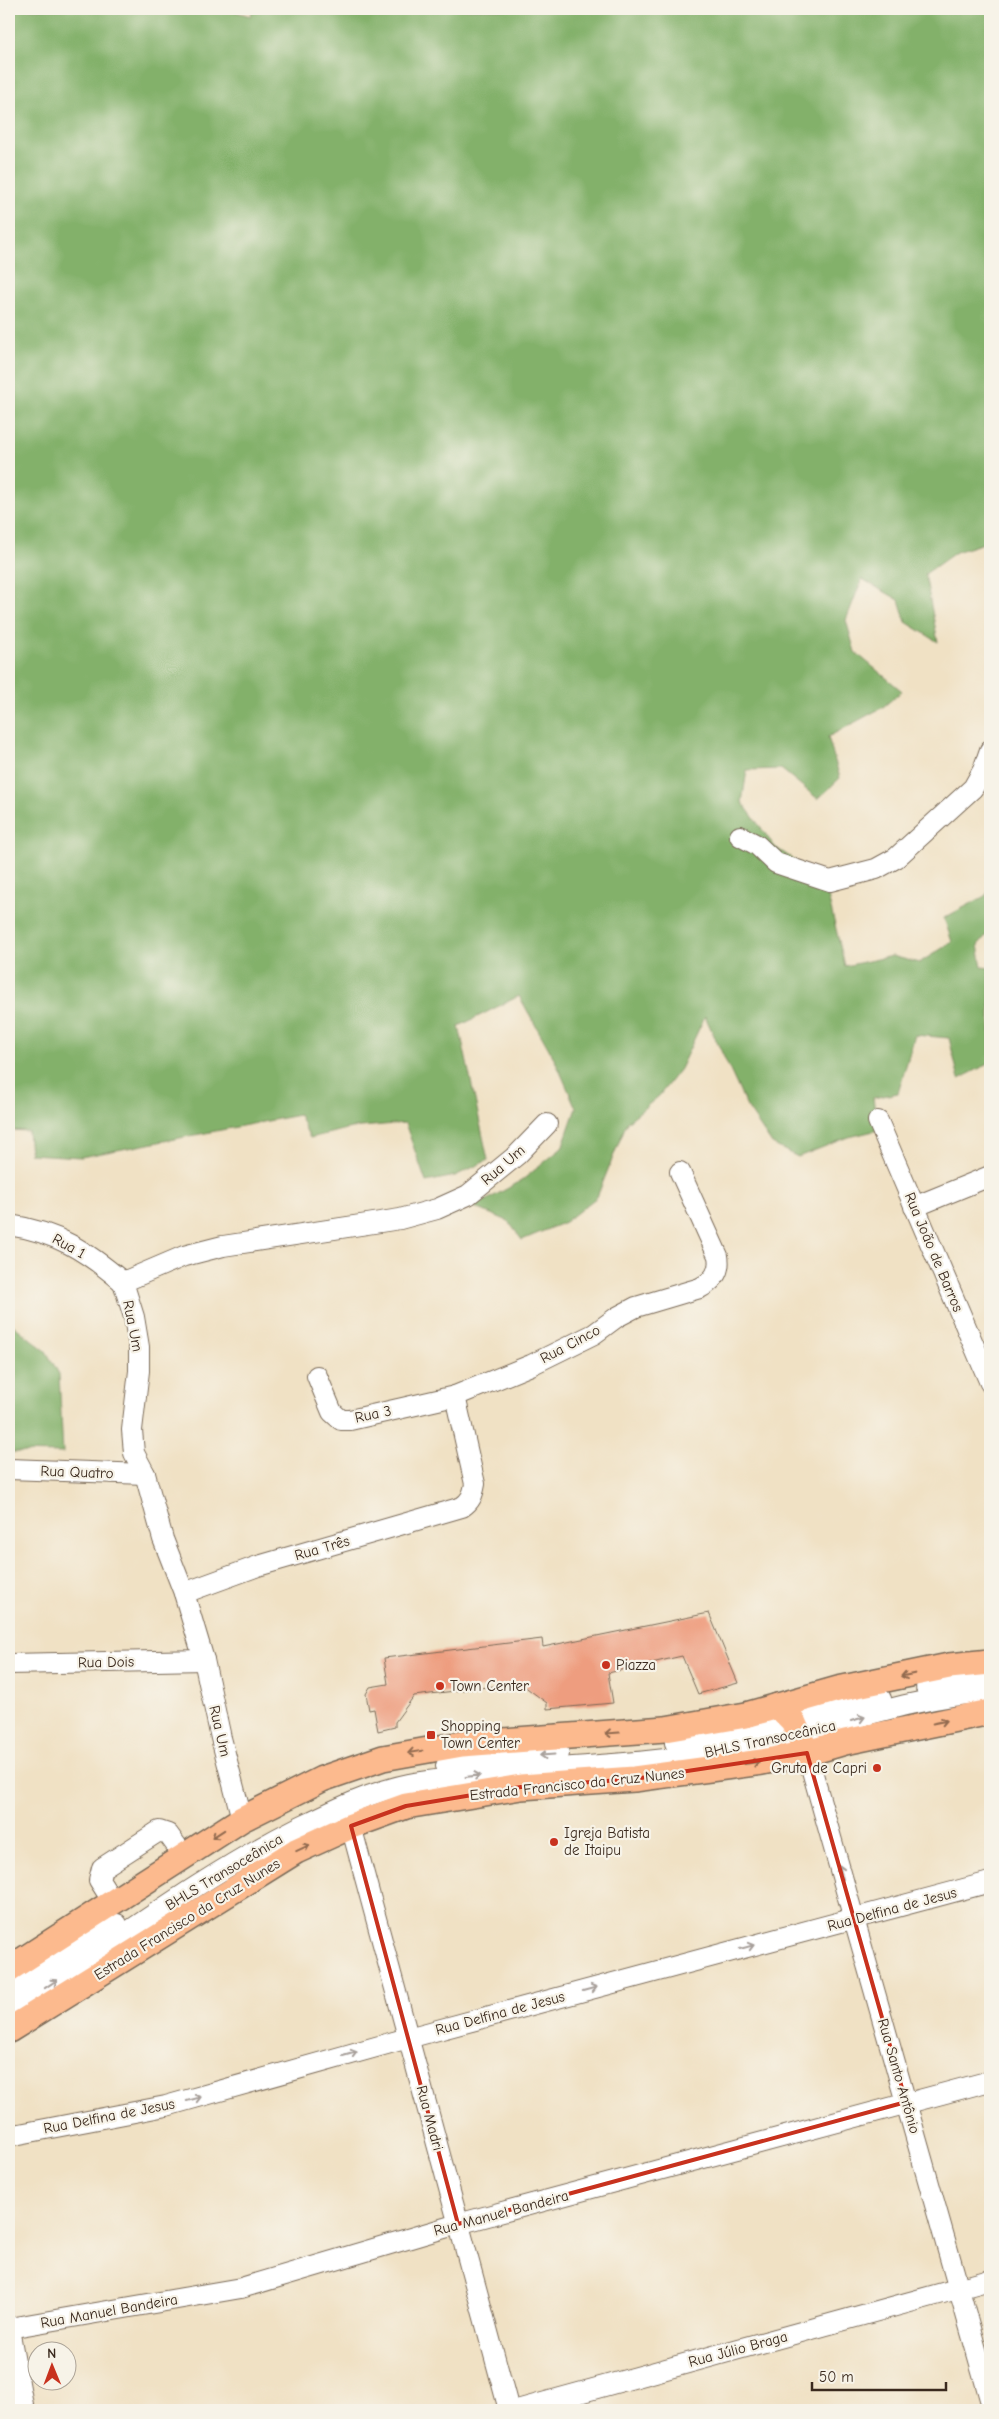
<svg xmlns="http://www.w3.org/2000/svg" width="999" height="2419" font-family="'Comic Neue',sans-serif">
<rect width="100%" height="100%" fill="#f7f3e8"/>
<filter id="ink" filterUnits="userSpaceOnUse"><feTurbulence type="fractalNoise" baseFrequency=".02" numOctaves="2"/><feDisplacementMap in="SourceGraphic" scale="10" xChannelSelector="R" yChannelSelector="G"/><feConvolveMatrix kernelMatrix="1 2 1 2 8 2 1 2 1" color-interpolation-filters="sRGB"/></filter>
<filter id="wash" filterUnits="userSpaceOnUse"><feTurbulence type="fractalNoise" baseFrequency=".0096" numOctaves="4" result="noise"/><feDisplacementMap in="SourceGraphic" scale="20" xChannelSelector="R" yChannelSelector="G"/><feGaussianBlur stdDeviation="1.12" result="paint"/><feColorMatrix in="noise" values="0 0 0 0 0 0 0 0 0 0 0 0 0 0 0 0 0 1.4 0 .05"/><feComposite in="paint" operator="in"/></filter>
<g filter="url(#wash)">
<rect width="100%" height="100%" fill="#f0e1c4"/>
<!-- forest -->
<g fill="#83b16a" stroke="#5f6e44">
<path d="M9 9H226L251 16 252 9H990V541L956 552 925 574 938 642 906 622 899 600 862 579 846 620 855 652 902 691 883 707 828 737 840 778 818 799 781 769 747 770 742 802 775 847 824 880 845 966 892 956 919 963 952 942 944 918 985 896 990 890V931L978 945 982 967 990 968V1063L959 1079 949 1038 915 1035 898 1093 873 1098 878 1130 849 1137 798 1157 772 1144 747 1107 705 1016 680 1069 659 1096 627 1122 597 1197 565 1222 522 1240 508 1221 474 1207 521 1181 562 1148 576 1108 554 1058 519 996 459 1026 488 1160 455 1176 426 1182 405 1123 351 1128 310 1138 299 1115 81 1157 30 1154 28 1131 9 1130Z"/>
<path d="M9 1325H13L46 1351 59 1374 63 1453 9 1452Z"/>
</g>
<g id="blocks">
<!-- building -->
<path fill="#ee9d7f" d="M709 1613 738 1683 698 1694 682 1656 608 1673 613 1703 547 1709V1703L520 1683 414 1696 395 1722V1727L378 1731 374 1709 369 1710 366 1694 370 1687 388 1684 384 1658 542 1639 543 1647Z"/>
</g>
</g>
<g filter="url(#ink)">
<use href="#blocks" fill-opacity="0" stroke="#7a6a58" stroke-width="1"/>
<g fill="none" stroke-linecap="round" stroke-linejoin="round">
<defs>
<g id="minor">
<path d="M740 836 757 845 776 863 830 881 876 869 896 858 973 788 983 770 990 750"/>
<path d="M878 1121 990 1383"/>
<path d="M914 1207 990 1176"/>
<path d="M9 1225C57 1232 86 1251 123 1282"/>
<path d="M317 1376 332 1412 341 1420H350L455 1396 531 1365 594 1334 617 1317 636 1307 700 1288C713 1281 721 1272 718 1256L680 1172"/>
<path d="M9 1469 145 1474"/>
<path d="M184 1593 258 1566 462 1507C471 1501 473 1495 475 1484L455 1396"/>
<path d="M9 1664 204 1660"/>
<path d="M926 1688 964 1679 990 1677"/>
<path d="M675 1743 793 1721 881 1699"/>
<path d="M807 1753 990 2399"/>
<path d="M446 1766 496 1758 559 1754"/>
<path d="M242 1819 221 1738 204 1660 184 1593 163 1539 145 1474 134 1453 132 1430 139 1371V1347L134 1317 123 1282 184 1256 223 1246 400 1219 437 1209 468 1195 517 1155 547 1124"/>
<path d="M351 1826 509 2410"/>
<path d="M113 1902 99 1880 102 1868 159 1831 168 1834 184 1856"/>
<path d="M9 1991 117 1924"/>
<path d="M9 2009 35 1995C122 1937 206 1874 299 1827 334 1810 370 1792 409 1784 427 1780 446 1779 465 1777 549 1766 636 1766 720 1751 810 1736 901 1697 990 1692"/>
<path d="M9 2136 166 2106 408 2038 990 1882"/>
<path d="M9 2328 241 2288 458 2224 990 2081"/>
<path d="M9 2329 24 2410"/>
<path d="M517 2410 990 2280"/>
</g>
<g id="major">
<path d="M778 1706 793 1721 807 1753"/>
<path d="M9 1969 242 1819 322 1779 383 1758 462 1744 665 1729 746 1715 838 1689 949 1666 990 1662"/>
<path d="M9 2030 296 1851 351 1826 406 1806 521 1787 634 1779 762 1762 807 1753 845 1742 990 1712"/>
</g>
</defs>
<!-- minor casing -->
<use href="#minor" stroke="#7a6a58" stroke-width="22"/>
<!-- major casing -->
<use href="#major" stroke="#7a6a58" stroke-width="28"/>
<!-- minor -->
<use href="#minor" stroke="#fff" stroke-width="20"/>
<!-- major -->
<use href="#major" stroke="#fcba8e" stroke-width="25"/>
</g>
<!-- one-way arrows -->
<defs><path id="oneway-shaft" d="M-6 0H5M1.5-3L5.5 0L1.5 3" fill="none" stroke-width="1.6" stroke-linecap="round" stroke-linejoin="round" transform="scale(1.25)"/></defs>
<g stroke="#926b50">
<use href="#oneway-shaft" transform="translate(908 1675) rotate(168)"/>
<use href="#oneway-shaft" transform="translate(940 1722) rotate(-12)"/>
<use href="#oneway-shaft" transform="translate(612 1733) rotate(176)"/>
<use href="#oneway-shaft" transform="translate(415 1752) rotate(170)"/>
<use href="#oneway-shaft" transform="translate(752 1763) rotate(-8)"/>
<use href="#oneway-shaft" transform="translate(218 1834) rotate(147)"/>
<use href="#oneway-shaft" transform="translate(303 1848) rotate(-25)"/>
</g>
<g stroke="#a79f9a">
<use href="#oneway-shaft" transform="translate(858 1719) rotate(-16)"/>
<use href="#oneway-shaft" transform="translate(547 1755) rotate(176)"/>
<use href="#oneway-shaft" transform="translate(473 1776) rotate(-7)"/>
<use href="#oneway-shaft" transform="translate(841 1872) rotate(-106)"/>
<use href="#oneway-shaft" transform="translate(747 1947) rotate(-15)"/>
<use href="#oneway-shaft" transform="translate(51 1984) rotate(-34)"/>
<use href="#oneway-shaft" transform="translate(590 1989) rotate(-15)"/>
<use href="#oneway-shaft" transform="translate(350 2054) rotate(-16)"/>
<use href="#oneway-shaft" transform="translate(194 2099) rotate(-15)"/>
</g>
</g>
<!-- marked area -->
<path fill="none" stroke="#c8321e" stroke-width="4" stroke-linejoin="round" d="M807 1753 906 2102 458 2224 351 1826 406 1806 521 1787 634 1779Z"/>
<!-- markers -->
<g fill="#c8321e" stroke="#f7f3e8" stroke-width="2">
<circle cx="606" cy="1665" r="5"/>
<circle cx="440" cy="1686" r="5"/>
<rect x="426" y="1730" width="10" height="10" rx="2.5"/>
<circle cx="877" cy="1768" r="5"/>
<circle cx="554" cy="1842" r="5"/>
</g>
<g text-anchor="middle" stroke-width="4.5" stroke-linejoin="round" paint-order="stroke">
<!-- street labels -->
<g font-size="15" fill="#3b2a1e" stroke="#f7f3e8">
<text transform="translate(503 1165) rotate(-41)" y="5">Rua Um</text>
<text transform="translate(69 1246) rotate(29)" y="5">Rua 1</text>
<text transform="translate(934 1252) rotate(67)" y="5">Rua João de Barros</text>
<text transform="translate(133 1326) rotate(79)" y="5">Rua Um</text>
<text transform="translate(570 1344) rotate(-28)" y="5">Rua Cinco</text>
<text transform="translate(373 1414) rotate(-12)" y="5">Rua 3</text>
<text transform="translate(77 1472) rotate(2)" y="5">Rua Quatro</text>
<text transform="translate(322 1548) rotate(-16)" y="5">Rua Três</text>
<text transform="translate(106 1662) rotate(-1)" y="5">Rua Dois</text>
<text transform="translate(220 1731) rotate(77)" y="5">Rua Um</text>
<text transform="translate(770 1739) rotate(-12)" y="5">BHLS Transoceânica</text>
<text transform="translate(577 1784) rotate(-6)" y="5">Estrada Francisco da Cruz Nunes</text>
<text transform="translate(224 1872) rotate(-31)" y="5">BHLS Transoceânica</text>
<text transform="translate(892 1909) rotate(-15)" y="5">Rua Delfina de Jesus</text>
<text transform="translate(187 1919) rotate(-32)" y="5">Estrada Francisco da Cruz Nunes</text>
<text transform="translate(500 2013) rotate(-15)" y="5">Rua Delfina de Jesus</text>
<text transform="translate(899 2076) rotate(74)" y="5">Rua Santo Antônio</text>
<text transform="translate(109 2116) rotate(-11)" y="5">Rua Delfina de Jesus</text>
<text transform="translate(430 2118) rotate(75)" y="5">Rua Madri</text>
<text transform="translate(501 2213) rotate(-15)" y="5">Rua Manuel Bandeira</text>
<text transform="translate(109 2311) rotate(-10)" y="5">Rua Manuel Bandeira</text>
<text transform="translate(738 2349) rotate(-15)" y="5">Rua Júlio Braga</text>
</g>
<!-- poi labels -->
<g font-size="15" fill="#3b2a1e" stroke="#f7f3e8" text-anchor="start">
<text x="616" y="1670">Piazza</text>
<text x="450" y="1691">Town Center</text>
<text x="441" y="1731">Shopping<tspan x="441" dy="17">Town Center</tspan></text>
<text x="867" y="1773" text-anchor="end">Gruta de Capri</text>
<text x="564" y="1838">Igreja Batista<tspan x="564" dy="17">de Itaipu</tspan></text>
</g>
</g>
<!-- margin -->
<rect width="999" height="2419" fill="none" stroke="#f7f3e8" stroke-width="30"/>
<!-- north arrow -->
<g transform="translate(52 2366) rotate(359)"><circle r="24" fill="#f7f3e8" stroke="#aca397"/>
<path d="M0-4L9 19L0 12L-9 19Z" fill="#c8321e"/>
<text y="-8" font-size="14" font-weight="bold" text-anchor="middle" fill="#3b2a1e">N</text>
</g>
<!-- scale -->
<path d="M812 2382v8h134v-8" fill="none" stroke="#3b2a1e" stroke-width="2.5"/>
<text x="819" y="2382" font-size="15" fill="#3b2a1e" stroke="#f7f3e8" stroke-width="4" paint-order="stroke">50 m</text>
</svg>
